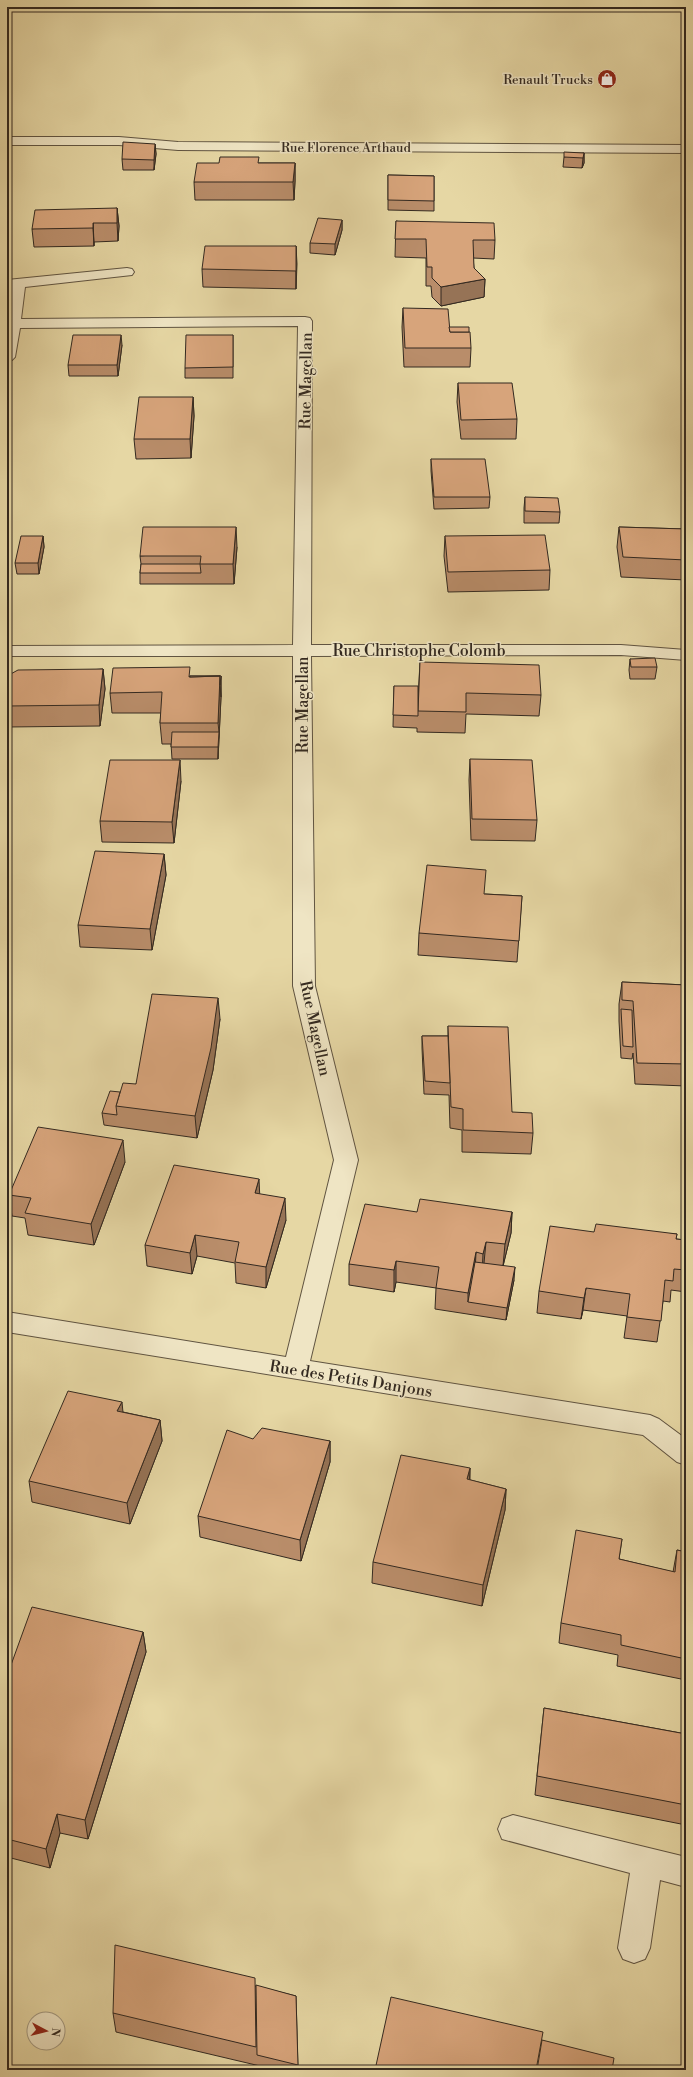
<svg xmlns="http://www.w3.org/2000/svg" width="693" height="2077" font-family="'Libre Bodoni',serif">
<rect width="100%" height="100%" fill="#e6d7a4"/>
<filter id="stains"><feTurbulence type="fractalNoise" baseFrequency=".005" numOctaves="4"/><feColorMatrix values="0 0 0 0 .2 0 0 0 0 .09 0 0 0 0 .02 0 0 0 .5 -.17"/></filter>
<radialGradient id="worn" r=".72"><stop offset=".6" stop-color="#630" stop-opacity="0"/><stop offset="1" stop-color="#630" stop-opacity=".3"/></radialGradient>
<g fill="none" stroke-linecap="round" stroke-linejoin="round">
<defs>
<g id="minor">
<path d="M7 137H119L178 142 686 145V153L178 150 119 145H7Z"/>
<path d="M127 268 132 269 134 272 132 275 25 287 21 319 305 317 310 318 312 321 311 645H621L686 650V660L621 655 311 656 315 986 358 1160 310 1361 650 1415 659 1419 686 1439V1465L677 1462 643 1435 7 1332V1312L286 1357 334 1160 293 986V656H7V646L293 645 298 326 20 328 15 357 12 360 7 362V313L10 288H7V280Z"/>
<path d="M513 1815 686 1857V1887L660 1880 650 1948 645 1959 634 1963 623 1959 618 1948 630 1873 502 1839 498 1829 502 1819Z"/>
</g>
</defs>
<!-- minor casing -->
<use href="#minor" stroke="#605441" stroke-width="2"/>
<!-- minor -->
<use href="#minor" fill="#efe5c4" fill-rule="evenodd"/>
</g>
<!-- wall -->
<g fill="#b98d6a" stroke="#332920">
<path d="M155 144 156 154 154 170H123L122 159Z"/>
<path d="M584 153V163L582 168 563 167 564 157Z"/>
<path d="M259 163H295V181L294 200H195L194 182Z"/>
<path d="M388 175 434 176V211L388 210Z"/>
<path d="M117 208 119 226 118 241 94 242V246L34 247 32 229Z"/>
<path d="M342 220V230L335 255 310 253V243Z"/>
<path d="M396 221 495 240 494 259 473 258 474 268 485 279 484 297 441 306 432 297 431 286H426V258L395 257Z"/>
<path d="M296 246V289L203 287 202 269Z"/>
<path d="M403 308 449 327 471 348 470 367H404L402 327Z"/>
<path d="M233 335V378H185V368Z"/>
<path d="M122 345 118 376H69L68 365Z"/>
<path d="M458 383 517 419 516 439H461L457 402Z"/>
<path d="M193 397 194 416 191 458 136 459 134 439Z"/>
<path d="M431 459 490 497 489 508 434 509 431 471Z"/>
<path d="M525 497 560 512 559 523H524V508Z"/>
<path d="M619 527 686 529V580L621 577 617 547Z"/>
<path d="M43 536 44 547 39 574H17L15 563Z"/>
<path d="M445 536 550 570 549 590 448 592 444 556Z"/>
<path d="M237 547 234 584H140V573L141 564 140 556Z"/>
<path d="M630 659 657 667 655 679H630L629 670Z"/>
<path d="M420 662 541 695 539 716 466 714 465 733 417 732V728L393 727 394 686 418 699Z"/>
<path d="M103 669 105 689 100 726 7 727V676Z"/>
<path d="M190 676H221V697L218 759H172L171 744H162L160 723 161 713H112L110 693Z"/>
<path d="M470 759 537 820 535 841 471 840 469 780Z"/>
<path d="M181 781 174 843 102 842 100 821Z"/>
<path d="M164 854 166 875 152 950 80 947 78 925Z"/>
<path d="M485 894 522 896 517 962 418 955 419 933Z"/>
<path d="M622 982 686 985V1086L635 1084 633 1053 632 1059 621 1058 619 1021V1004Z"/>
<path d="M220 1019 213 1070 197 1138 104 1125 102 1113 120 1092 136 1084Z"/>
<path d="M448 1026 512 1112 533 1133 531 1154 462 1152V1130L450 1128 449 1095 424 1094 422 1048V1036H448Z"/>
<path d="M125 1162 94 1245 28 1235 25 1218 12 1216 9 1195Z"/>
<path d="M260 1194 286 1220 266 1288 236 1283 235 1263 197 1256 192 1274 147 1266 145 1245Z"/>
<path d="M512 1212 511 1233 503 1266 514 1280 506 1320 435 1309 436 1288 396 1282 394 1292 349 1285V1264Z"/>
<path d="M594 1232 677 1234 676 1239 686 1240V1292L671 1290 670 1302 663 1301 657 1342 624 1338 627 1316 583 1310 581 1319 537 1313 539 1291Z"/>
<path d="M123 1412 160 1420 162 1441 130 1524 32 1502 29 1481Z"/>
<path d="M253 1439 330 1441V1462L301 1561 200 1537 198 1516Z"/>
<path d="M470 1468V1480L506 1489 505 1510 482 1606 372 1583 373 1562Z"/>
<path d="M622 1539 619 1559 673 1572 677 1550 686 1552V1680L617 1666 618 1655 559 1643 561 1623Z"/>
<path d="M143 1632 146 1652 88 1839 60 1833 50 1868 7 1857V1676Z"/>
<path d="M544 1708 686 1734V1825L535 1795Z"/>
<path d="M256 1986 296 1996 298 2070H277L116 2032 113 2013Z"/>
</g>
<!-- shaded-wall -->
<g fill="#967356" stroke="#332920">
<path d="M155 144 156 154 154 170V160Z"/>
<path d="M584 153V163L582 168 583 158Z"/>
<path d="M295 163V181L294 200 293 182Z"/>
<path d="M117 208 119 226 118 241 117 223Z"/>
<path d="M342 220V230L335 255V244Z"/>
<path d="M93 223 94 242V246L93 228Z"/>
<path d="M296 246 297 264 296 289Z"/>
<path d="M485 279 484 297 441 306V287Z"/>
<path d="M121 335 122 345 118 376 117 365Z"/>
<path d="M193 397 194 416 191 458 190 439Z"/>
<path d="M236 527 237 547 234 584 233 564Z"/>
<path d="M43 536 44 547 39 574 38 563Z"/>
<path d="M103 669 105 689 100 726 99 705Z"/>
<path d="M220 676 221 697 218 759V747L219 732 218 723Z"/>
<path d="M221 676V697L220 685Z"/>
<path d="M180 760 181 781 174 843 172 822Z"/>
<path d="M164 854 166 875 152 950 150 929Z"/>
<path d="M218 998 220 1019 213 1070 197 1138 195 1116Z"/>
<path d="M123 1140 125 1162 94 1245 91 1224Z"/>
<path d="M259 1179 260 1201 255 1193Z"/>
<path d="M285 1198 286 1220 266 1288V1267Z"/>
<path d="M512 1212 511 1233 503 1266 505 1244Z"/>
<path d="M195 1235 197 1256 192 1274 190 1253Z"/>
<path d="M486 1242 484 1263 482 1275 483 1254Z"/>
<path d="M476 1252 475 1274 468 1302V1293Z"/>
<path d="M396 1261V1282L394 1292V1270Z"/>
<path d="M515 1267 514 1280 506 1320 507 1308Z"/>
<path d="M586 1288 583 1310 581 1319 584 1298Z"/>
<path d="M122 1402 124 1423 117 1411Z"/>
<path d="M160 1420 162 1441 130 1524 127 1503Z"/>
<path d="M330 1441V1462L301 1561 300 1540Z"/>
<path d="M470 1468 469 1489 467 1479Z"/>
<path d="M506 1489 505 1510 482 1606 483 1585Z"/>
<path d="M143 1632 146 1652 88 1839 85 1820Z"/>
<path d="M57 1814 60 1833 50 1868 46 1849Z"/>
</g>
<!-- building -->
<g fill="#d7a47b" stroke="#332920">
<path d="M123 142 155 144 154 160 122 159Z"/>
<path d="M564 152 584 153 583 158 564 157Z"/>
<path d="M220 157H259L258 163H295L293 182H194L197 163H219Z"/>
<path d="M388 175 434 176V201L388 200Z"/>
<path d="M117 208V223H93V228L32 229 35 210Z"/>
<path d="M318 218 342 220 335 244 310 243Z"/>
<path d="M396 221 494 223 495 240H473L474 268 485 279 441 287 432 278V267H427L426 239H395Z"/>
<path d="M205 246H296V271L202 269Z"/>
<path d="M403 308 448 309 450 332H470L471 348H405Z"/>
<path d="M449 327H469V332H450Z"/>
<path d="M73 335H121L117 365H68Z"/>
<path d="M186 335H233V367L185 368Z"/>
<path d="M458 383H512L517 419 461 420Z"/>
<path d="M139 397H193L190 439H134Z"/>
<path d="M431 459H485L490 497H434Z"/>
<path d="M525 497 558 498 560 512 525 511Z"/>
<path d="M143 527H236L233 564H200L201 556H140Z"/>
<path d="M619 527 686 529V560L623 557Z"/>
<path d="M545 535 550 570 448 572 445 536Z"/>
<path d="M21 536H43L38 563H15Z"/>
<path d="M141 564H200L201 573H140Z"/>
<path d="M655 658 657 667H631L630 659Z"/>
<path d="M420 662 539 665 541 695 466 693V712L418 711Z"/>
<path d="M190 667 189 677 220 676 218 723H160L162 692 110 693 113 668Z"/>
<path d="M103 669 99 705 7 706V676L18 670Z"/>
<path d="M190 676H221L220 685V676L190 677Z"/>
<path d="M394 686H418V716L393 715Z"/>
<path d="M172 732H219L218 747H171Z"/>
<path d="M470 759 532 760 537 820 472 819Z"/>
<path d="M110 760H180L172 822 100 821Z"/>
<path d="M95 851 164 854 150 929 78 925Z"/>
<path d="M427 865 486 870 484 894 522 896 519 941 419 933Z"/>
<path d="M622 982 686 985V1064L637 1063 633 1001 622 1000Z"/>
<path d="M152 994 218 998 211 1048 195 1116 116 1106 123 1083 136 1084Z"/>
<path d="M621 1009 632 1010 633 1047 623 1046Z"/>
<path d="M448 1026 508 1027 512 1112 532 1113 533 1133 463 1130V1109L451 1107Z"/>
<path d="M422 1036H448L450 1083 425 1081Z"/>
<path d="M110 1091 120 1092 116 1106 117 1115 102 1113Z"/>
<path d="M38 1127 123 1140 91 1224 25 1213 31 1198 9 1195Z"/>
<path d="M174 1165 259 1179 255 1193 285 1198 266 1267 235 1262 239 1242 195 1235 190 1253 145 1245Z"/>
<path d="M420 1199 512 1212 505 1244 486 1242 483 1254 476 1252 468 1293 436 1288 439 1267 396 1261 394 1270 349 1264 365 1204 417 1212Z"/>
<path d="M596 1224 677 1234 676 1239 686 1240V1270L674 1269 673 1281 665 1280 661 1321 627 1317 630 1294 586 1288 584 1298 539 1291 550 1226 594 1232Z"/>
<path d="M475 1262 515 1267 507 1308 468 1302Z"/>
<path d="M68 1391 122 1402 117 1411 160 1420 127 1503 29 1481Z"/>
<path d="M262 1428 330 1441 300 1540 198 1516 227 1430 253 1439Z"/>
<path d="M401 1455 470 1468 467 1479 506 1489 483 1585 373 1562Z"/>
<path d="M576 1530 622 1539 619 1559 675 1572 677 1550 686 1552V1659L621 1645V1635L561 1623Z"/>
<path d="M32 1607 143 1632 85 1820 57 1814 46 1849 7 1839V1676Z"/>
<path d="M544 1708 686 1734V1805L537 1776Z"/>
<path d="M115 1945 255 1978 256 2047 113 2013Z"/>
<path d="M256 1985 296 1996 298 2065 257 2055Z"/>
<path d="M391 1997 543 2032 536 2070H375Z"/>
<path d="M542 2040 614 2058 612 2070H537Z"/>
</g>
<!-- icons -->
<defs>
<symbol id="shop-disc" viewBox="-11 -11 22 22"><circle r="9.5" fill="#8f2418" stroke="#efe5c4"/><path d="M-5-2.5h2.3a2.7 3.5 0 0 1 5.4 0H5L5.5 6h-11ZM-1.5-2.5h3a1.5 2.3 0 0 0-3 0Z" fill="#fff"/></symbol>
</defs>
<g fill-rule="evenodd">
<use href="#shop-disc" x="596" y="68" width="22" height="22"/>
</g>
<g text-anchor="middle" stroke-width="3" stroke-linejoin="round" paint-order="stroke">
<!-- far-poi labels -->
<g font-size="13" fill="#332920" stroke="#efe5c4" text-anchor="end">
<text x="593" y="84">Renault Trucks</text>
</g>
<!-- far-street labels -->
<g font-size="13" fill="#332920" stroke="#efe5c4">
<text x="346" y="152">Rue Florence Arthaud</text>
</g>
<!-- street labels -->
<g font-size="16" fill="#332920" stroke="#efe5c4">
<text transform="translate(305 381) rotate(-89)" y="6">Rue Magellan</text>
<text x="419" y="656">Rue Christophe Colomb</text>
<text transform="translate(302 705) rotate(-90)" y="6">Rue Magellan</text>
<text transform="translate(316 1028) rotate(78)" y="6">Rue Magellan</text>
<text transform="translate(351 1378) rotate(9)" y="6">Rue des Petits Danjons</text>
</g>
</g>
<!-- margin -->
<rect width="693" height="2077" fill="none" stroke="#e6d7a4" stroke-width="24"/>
<rect x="8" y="8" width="677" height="2061" fill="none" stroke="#332920" stroke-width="2"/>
<rect x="12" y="12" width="669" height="2053" fill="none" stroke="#332920"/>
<!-- north arrow -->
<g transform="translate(46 2031) rotate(97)"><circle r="19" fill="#efe5c4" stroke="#a49a82"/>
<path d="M0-3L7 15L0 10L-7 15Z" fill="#8f2418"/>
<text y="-6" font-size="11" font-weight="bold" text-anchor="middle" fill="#332920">N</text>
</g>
<rect width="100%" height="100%" filter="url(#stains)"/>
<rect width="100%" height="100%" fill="url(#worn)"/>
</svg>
